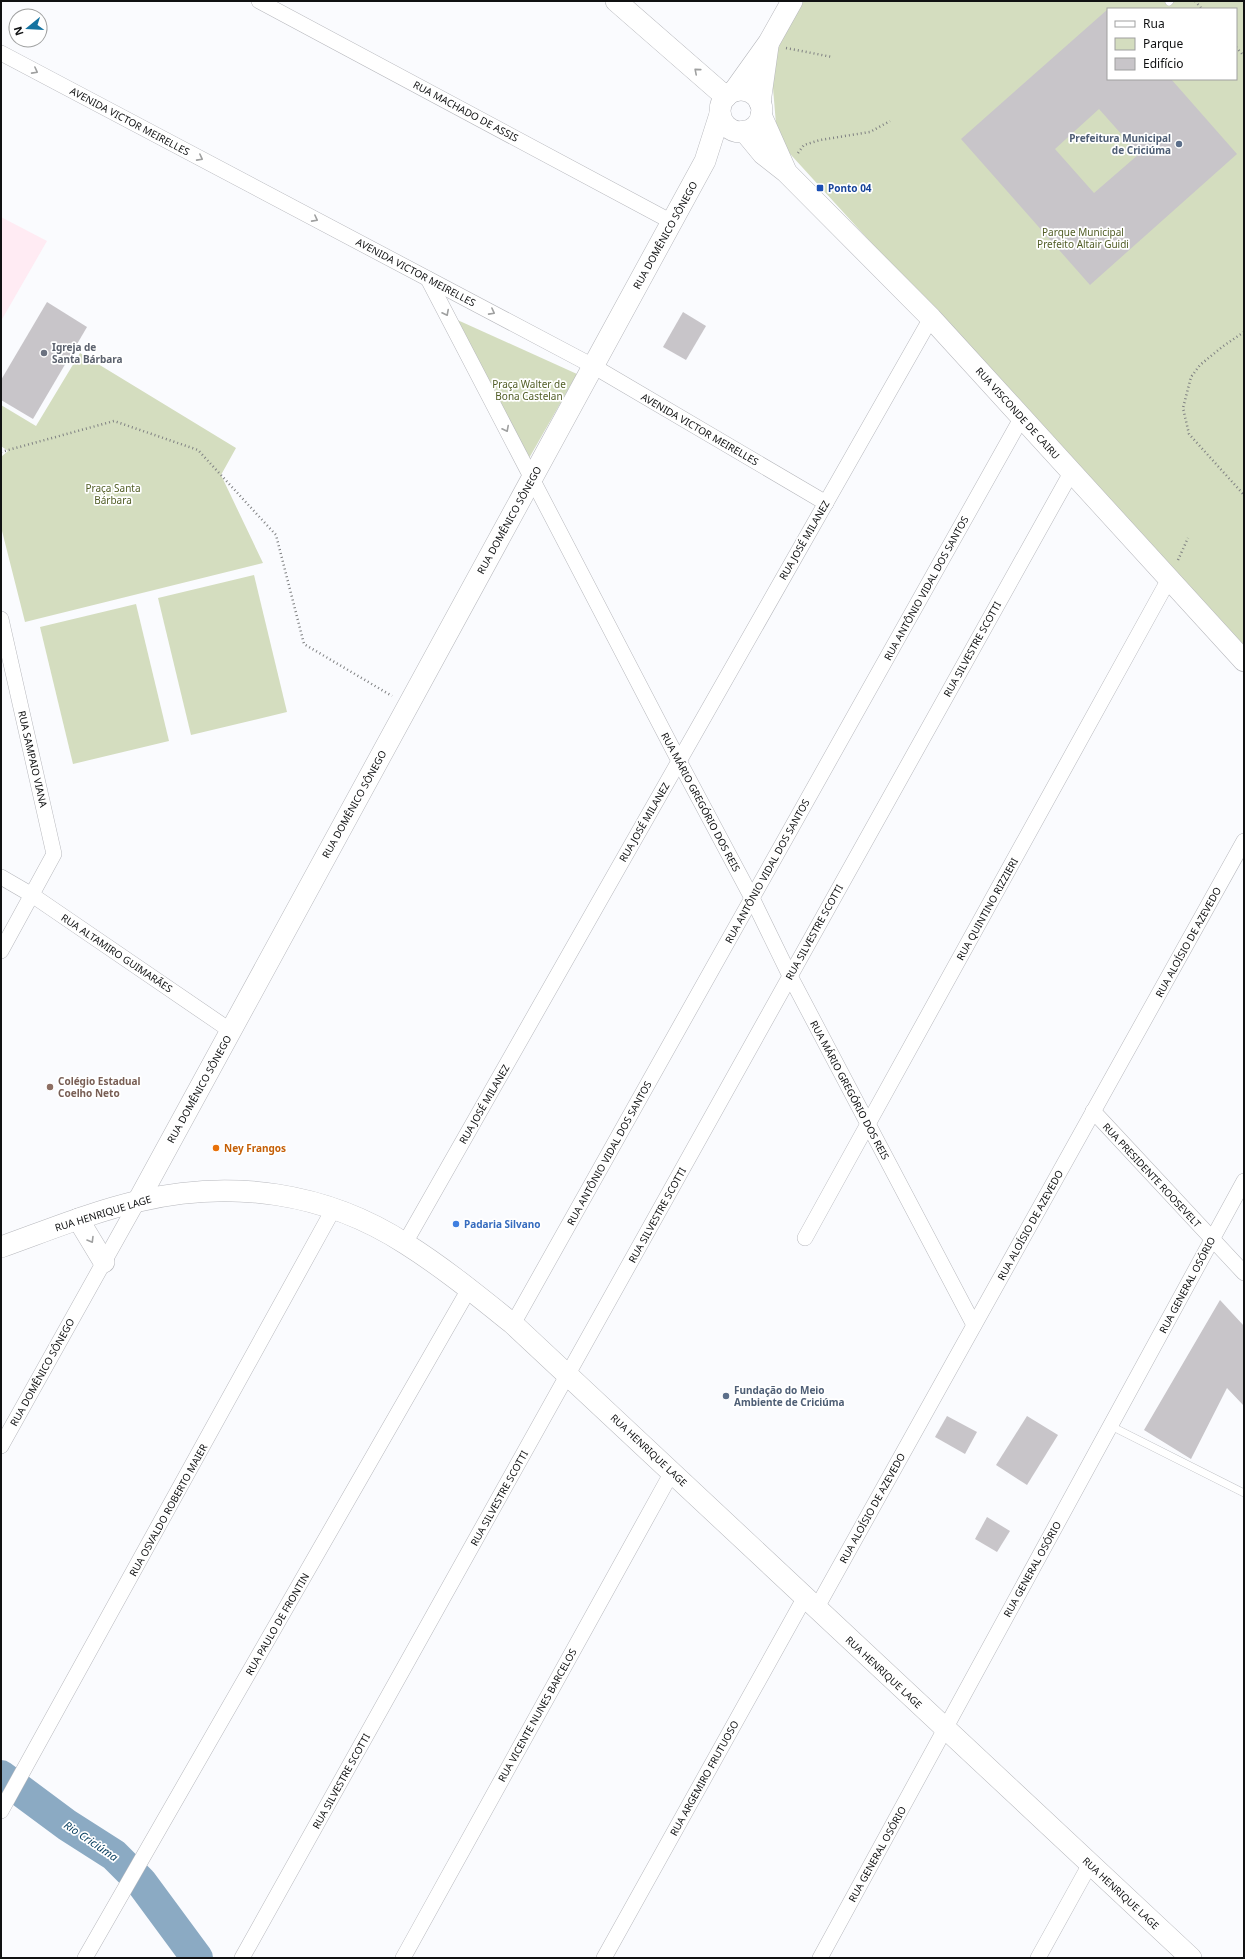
<svg xmlns="http://www.w3.org/2000/svg" width="1245" height="1959" font-family="'Noto Sans',sans-serif">
<rect width="100%" height="100%" fill="#fafbfe"/>
<!-- education -->
<path fill="#ffebf3" d="M1 217 47 241 1 321Z"/>
<!-- green -->
<g fill="#d4ddbf" fill-rule="evenodd">
<path d="M803 1H1244V651L781 144 777 136 771 64 774 52ZM1108 9H1236V79H1108Z"/>
<path d="M453 318 577 374 528 460Z"/>
<path d="M80 353 236 448 221 475 263 563 25 622 1 527V457L8 451 1 446V405L36 426Z"/>
<path d="M254 575 287 712 191 735 158 598Z"/>
<path d="M136 604 169 741 73 764 40 627Z"/>
</g>
<g fill="none" stroke-linecap="round" stroke-linejoin="round">
<!-- river -->
<path stroke="#8baac3" stroke-width="32" d="M1 1776 67 1825 114 1855 141 1882 197 1958"/>
</g>
<!-- building -->
<g fill="#c8c5c9" fill-rule="evenodd">
<path d="M1108 9V79H1171L1237 154 1090 285 961 139ZM1099 109 1139 154 1094 193 1055 149Z"/>
<path d="M47 302 87 327 33 419 1 400V380Z"/>
<path d="M683 312 706 326 686 360 663 347Z"/>
<path d="M1220 1300 1244 1326V1406L1227 1388 1191 1459 1144 1430Z"/>
<path d="M947 1416 977 1432 965 1454 935 1437Z"/>
<path d="M1027 1416 1058 1435 1027 1485 996 1465Z"/>
<path d="M987 1517 1010 1531 997 1552 975 1539Z"/>
</g>
<g fill="none" stroke-linecap="round" stroke-linejoin="round">
<defs>
<g id="lane">
<path d="M1169 2 1170 1"/>
<path d="M1111 1426 1244 1493"/>
</g>
<g id="street">
<path d="M259 1 672 222"/>
<path d="M1 53 593 366 826 503"/>
<path d="M428 279 679 761 752 898 790 976 974 1325"/>
<path d="M1 619 54 854 1 951"/>
<path d="M1 877 32 895 231 1031"/>
<path d="M1093 1111 1244 1273"/>
<path d="M805 1238 1169 579"/>
<path d="M405 1243 931 318"/>
<path d="M513 1324 1022 417"/>
<path d="M1 1446 138 1201"/>
<path d="M816 1609 1244 841"/>
<path d="M1 1811 334 1208"/>
<path d="M85 1958 469 1289"/>
<path d="M242 1958 1072 471"/>
<path d="M403 1958 672 1472"/>
<path d="M604 1958 805 1597"/>
<path d="M820 1958 1244 1181"/>
<path d="M1038 1958 1090 1864"/>
</g>
<g id="secondary">
<path d="M616 1 726 97"/>
<circle cx="741" cy="111" r="21"/>
<path d="M734 91 769 42 792 1"/>
<path d="M760 103 768 46"/>
<path d="M761 115 785 169"/>
<path d="M744 131 763 154 786 172 931 318 1244 661"/>
<path d="M138 1201 705 161 720 114"/>
<path d="M78 1219 104 1262"/>
<path d="M1 1247C46 1231 92 1212 139 1201 231 1179 326 1192 406 1244 444 1268 478 1296 513 1324L1191 1958"/>
</g>
</defs>
<!-- lane casing -->
<use href="#lane" stroke="#b7b8bd" stroke-width="8"/>
<!-- street casing -->
<use href="#street" stroke="#b7b8bd" stroke-width="16"/>
<!-- secondary casing -->
<use href="#secondary" stroke="#b7b8bd" stroke-width="22"/>
<!-- path -->
<g stroke="#7f8082" stroke-width="2.5" stroke-dasharray="1 3" stroke-linecap="butt">
<path d="M1195 1 1202 9"/>
<path d="M1236 47 1244 56"/>
<path d="M786 48 832 57"/>
<path d="M798 153 804 145 820 140 870 132 890 121"/>
<path d="M1244 332 1222 347 1200 365 1191 377 1183 408 1189 434 1244 495"/>
<path d="M1 452 114 421 198 450 276 535 304 644 392 696"/>
<path d="M1178 560 1188 538"/>
</g>
<!-- lane -->
<use href="#lane" stroke="#fff" stroke-width="7"/>
<!-- street -->
<use href="#street" stroke="#fff" stroke-width="15"/>
<!-- secondary -->
<use href="#secondary" stroke="#fff" stroke-width="21"/>
</g>
<!-- one-way arrows -->
<defs><path id="oneway-chevron" d="M-2-3.5L2.5 0L-2 3.5" fill="none" stroke-width="1.6" stroke-linecap="round" stroke-linejoin="round"/></defs>
<g stroke="#9fa0a0">
<use href="#oneway-chevron" transform="translate(35 71) rotate(28)"/>
<use href="#oneway-chevron" transform="translate(697 71) rotate(-139)"/>
<use href="#oneway-chevron" transform="translate(200 158) rotate(28)"/>
<use href="#oneway-chevron" transform="translate(315 219) rotate(28)"/>
<use href="#oneway-chevron" transform="translate(492 312) rotate(28)"/>
<use href="#oneway-chevron" transform="translate(446 313) rotate(63)"/>
<use href="#oneway-chevron" transform="translate(506 429) rotate(63)"/>
<use href="#oneway-chevron" transform="translate(91 1240) rotate(59)"/>
</g>
<!-- markers -->
<g fill="#5c6f8a" stroke="#fff" stroke-width="1.5">
<circle cx="1179" cy="144" r="4"/>
<circle cx="726" cy="1396" r="4"/>
</g>
<rect fill="#1a4fb4" stroke="#fff" stroke-width="1.5" x="816" y="184" width="8" height="8" rx="2"/>
<circle fill="#6b7280" stroke="#fff" stroke-width="1.5" cx="44" cy="353" r="4"/>
<circle fill="#8d6e63" stroke="#fff" stroke-width="1.5" cx="50" cy="1087" r="4"/>
<circle fill="#e8710a" stroke="#fff" stroke-width="1.5" cx="216" cy="1148" r="4"/>
<circle fill="#3f7fe0" stroke="#fff" stroke-width="1.5" cx="456" cy="1224" r="4"/>
<g text-anchor="middle" stroke-width="3.5" stroke-linejoin="round" paint-order="stroke">
<!-- street labels -->
<g font-size="10" fill="#101112" stroke="#fff">
<text transform="translate(466 111) rotate(28)" y="4">RUA MACHADO DE ASSIS</text>
<text transform="translate(130 121) rotate(28)" y="4">AVENIDA VICTOR MEIRELLES</text>
<text transform="translate(665 235) rotate(-61)" y="4">RUA DOMÊNICO SÔNEGO</text>
<text transform="translate(416 272) rotate(28)" y="4">AVENIDA VICTOR MEIRELLES</text>
<text transform="translate(1018 413) rotate(48)" y="4">RUA VISCONDE DE CAIRU</text>
<text transform="translate(700 429) rotate(30)" y="4">AVENIDA VICTOR MEIRELLES</text>
<text transform="translate(509 520) rotate(-61)" y="4">RUA DOMÊNICO SÔNEGO</text>
<text transform="translate(804 540) rotate(-60)" y="4">RUA JOSÉ MILANEZ</text>
<text transform="translate(926 588) rotate(-61)" y="4">RUA ANTÔNIO VIDAL DOS SANTOS</text>
<text transform="translate(972 649) rotate(-61)" y="4">RUA SILVESTRE SCOTTI</text>
<text transform="translate(33 759) rotate(77)" y="4">RUA SAMPAIO VIANA</text>
<text transform="translate(701 802) rotate(62)" y="4">RUA MÁRIO GREGÓRIO DOS REIS</text>
<text transform="translate(354 804) rotate(-61)" y="4">RUA DOMÊNICO SÔNEGO</text>
<text transform="translate(644 822) rotate(-60)" y="4">RUA JOSÉ MILANEZ</text>
<text transform="translate(767 871) rotate(-61)" y="4">RUA ANTÔNIO VIDAL DOS SANTOS</text>
<text transform="translate(987 909) rotate(-61)" y="4">RUA QUINTINO RIZZIERI</text>
<text transform="translate(814 932) rotate(-61)" y="4">RUA SILVESTRE SCOTTI</text>
<text transform="translate(1188 942) rotate(-61)" y="4">RUA ALOÍSIO DE AZEVEDO</text>
<text transform="translate(117 953) rotate(34)" y="4">RUA ALTAMIRO GUIMARÃES</text>
<text transform="translate(199 1089) rotate(-61)" y="4">RUA DOMÊNICO SÔNEGO</text>
<text transform="translate(850 1090) rotate(62)" y="4">RUA MÁRIO GREGÓRIO DOS REIS</text>
<text transform="translate(484 1104) rotate(-60)" y="4">RUA JOSÉ MILANEZ</text>
<text transform="translate(609 1153) rotate(-61)" y="4">RUA ANTÔNIO VIDAL DOS SANTOS</text>
<text transform="translate(1152 1175) rotate(47)" y="4">RUA PRESIDENTE ROOSEVELT</text>
<text transform="translate(103 1213) rotate(-17)" y="4">RUA HENRIQUE LAGE</text>
<text transform="translate(657 1215) rotate(-61)" y="4">RUA SILVESTRE SCOTTI</text>
<text transform="translate(1030 1225) rotate(-61)" y="4">RUA ALOÍSIO DE AZEVEDO</text>
<text transform="translate(1187 1285) rotate(-62)" y="4">RUA GENERAL OSÓRIO</text>
<text transform="translate(42 1372) rotate(-61)" y="4">RUA DOMÊNICO SÔNEGO</text>
<text transform="translate(649 1450) rotate(43)" y="4">RUA HENRIQUE LAGE</text>
<text transform="translate(499 1498) rotate(-61)" y="4">RUA SILVESTRE SCOTTI</text>
<text transform="translate(872 1508) rotate(-61)" y="4">RUA ALOÍSIO DE AZEVEDO</text>
<text transform="translate(168 1510) rotate(-61)" y="4">RUA OSVALDO ROBERTO MAIER</text>
<text transform="translate(1032 1569) rotate(-61)" y="4">RUA GENERAL OSÓRIO</text>
<text transform="translate(277 1624) rotate(-60)" y="4">RUA PAULO DE FRONTIN</text>
<text transform="translate(884 1672) rotate(43)" y="4">RUA HENRIQUE LAGE</text>
<text transform="translate(537 1715) rotate(-61)" y="4">RUA VICENTE NUNES BARCELOS</text>
<text transform="translate(704 1778) rotate(-61)" y="4">RUA ARGEMIRO FRUTUOSO</text>
<text transform="translate(341 1781) rotate(-61)" y="4">RUA SILVESTRE SCOTTI</text>
<text transform="translate(877 1854) rotate(-61)" y="4">RUA GENERAL OSÓRIO</text>
<text transform="translate(1121 1893) rotate(43)" y="4">RUA HENRIQUE LAGE</text>
</g>
<!-- service labels -->
<g font-size="10" font-weight="bold" fill="#4e5e75" stroke="#fff" text-anchor="end">
<text x="1171" y="142">Prefeitura Municipal<tspan x="1171" dy="12">de Criciúma</tspan></text>
<text x="734" y="1394" text-anchor="start">Fundação do Meio<tspan x="734" dy="12">Ambiente de Criciúma</tspan></text>
</g>
<!-- transit labels -->
<g font-size="10" font-weight="bold" fill="#164399" stroke="#fff" text-anchor="start">
<text x="828" y="192">Ponto 04</text>
</g>
<!-- park labels -->
<g font-size="10" fill="#515d26" stroke="#fff">
<text x="1083" y="236">Parque Municipal<tspan x="1083" dy="12">Prefeito Altair Guidi</tspan></text>
<text x="529" y="388">Praça Walter de<tspan x="529" dy="12">Bona Castelan</tspan></text>
<text x="113" y="492">Praça Santa<tspan x="113" dy="12">Bárbara</tspan></text>
</g>
<!-- worship labels -->
<g font-size="10" font-weight="bold" fill="#5b616d" stroke="#fff" text-anchor="start">
<text x="52" y="351">Igreja de<tspan x="52" dy="12">Santa Bárbara</tspan></text>
</g>
<!-- education labels -->
<g font-size="10" font-weight="bold" fill="#785e54" stroke="#fff" text-anchor="start">
<text x="58" y="1085">Colégio Estadual<tspan x="58" dy="12">Coelho Neto</tspan></text>
</g>
<!-- food labels -->
<g font-size="10" font-weight="bold" fill="#c56008" stroke="#fff" text-anchor="start">
<text x="224" y="1152">Ney Frangos</text>
</g>
<!-- shop labels -->
<g font-size="10" font-weight="bold" fill="#366cbe" stroke="#fff" text-anchor="start">
<text x="464" y="1228">Padaria Silvano</text>
</g>
<!-- water labels -->
<g font-size="11" font-style="italic" fill="#00395b" stroke="#fff">
<text transform="translate(91 1841) rotate(34)" y="4">Rio Criciúma</text>
</g>
</g>
<!-- border -->
<rect width="1245" height="1959" fill="none" stroke="#101112" stroke-width="4"/>
<!-- legend -->
<rect x="1107" y="8" width="130" height="72" fill="#ffffff" stroke="#9fa0a0"/>
<rect x="1115" y="21" width="20" height="6" fill="#ffffff" stroke="#9fa0a0"/>
<text x="1143" y="28" font-size="12" fill="#101112">Rua</text>
<rect x="1115" y="38" width="20" height="12" fill="#d4ddbf" stroke="#9fa0a0"/>
<text x="1143" y="48" font-size="12" fill="#101112">Parque</text>
<rect x="1115" y="58" width="20" height="12" fill="#c8c5c9" stroke="#9fa0a0"/>
<text x="1143" y="68" font-size="12" fill="#101112">Edifício</text>
<!-- north arrow -->
<g transform="translate(28 28) rotate(252)"><circle r="19" fill="#ffffff" stroke="#9fa0a0"/>
<path d="M0-3L7 15L0 10L-7 15Z" fill="#1473a1"/>
<text y="-6" font-size="11" font-weight="bold" text-anchor="middle" fill="#101112">N</text>
</g>
</svg>
